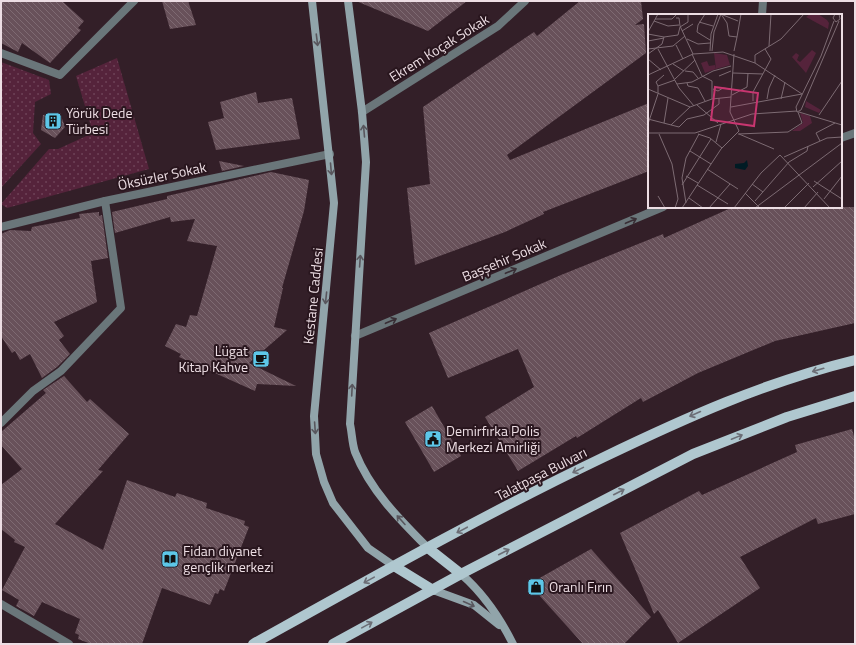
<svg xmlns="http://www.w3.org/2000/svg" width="856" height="645" font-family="'Titillium Web',sans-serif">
<defs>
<pattern id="grass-dots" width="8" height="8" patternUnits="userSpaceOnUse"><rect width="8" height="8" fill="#55233b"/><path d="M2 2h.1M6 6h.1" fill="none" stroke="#6e4257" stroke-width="1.8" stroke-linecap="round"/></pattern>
<pattern id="building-back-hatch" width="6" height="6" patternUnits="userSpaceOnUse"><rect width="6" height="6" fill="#68515a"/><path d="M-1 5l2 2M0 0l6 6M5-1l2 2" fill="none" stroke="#7e6a72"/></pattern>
</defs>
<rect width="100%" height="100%" fill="#331f28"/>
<!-- grass -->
<g fill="url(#grass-dots)">
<path d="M117 58 149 169 7 208 1 204 49 149H58L93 133 76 76Z"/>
<path d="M1 62 49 80 51 94 35 102 33 133 41 144 1 188Z"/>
</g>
<!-- building -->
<g fill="url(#building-back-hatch)">
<path d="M1 1H62L84 21 78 28 81 30 50 63 22 43 18 52 1 43Z"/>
<path d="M162 1H188L196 25 170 29Z"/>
<path d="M356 1H467L428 31Z"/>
<path d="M580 1H641L643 19 635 25 644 24 646 53 507 155 510 160 649 103V171L543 212 544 214 505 232 415 265 407 188 430 184 423 107 534 32 537 36Z"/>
<path d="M256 92 258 103 292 98 300 139 216 150 208 122 224 118 220 102Z"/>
<path d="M60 113 65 127 55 138 41 130 43 115Z"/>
<path d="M219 161 244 166 222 171Z"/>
<path d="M271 172 309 180 304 211 282 288H283L274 327 287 330 249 363 296 386 257 384 255 391 179 357 181 354 165 346 176 324 186 327 190 315 197 316 217 246 187 241 195 219 171 222 170 217 115 233 112 212 167 199V196Z"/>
<path d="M733 207H855V323L775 341 698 373 643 402 641 398 577 438 576 436 518 471 485 417 534 387 518 349 448 378 429 333 561 275 663 234 664 238Z"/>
<path d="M99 212V216L102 215 108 258 91 261 97 302 54 322 64 336 59 340 70 354 57 367 42 378 30 354 20 360 15 351 12 353 1 336V234L10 230 31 231 32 227 80 218 79 214Z"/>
<path d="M64 376 87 402 90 399 129 434 98 470 103 471 55 524 103 550 127 480 175 497 177 493 207 503 206 508 245 521 244 525 249 527 224 591 220 589 218 594 215 593 210 605 162 588 142 644H91L78 639 79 635 75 633 80 619 42 602 34 616 16 606 19 600 2 590 25 547 14 542 15 540 1 529V485L22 469 1 445V432L46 393 43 390Z"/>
<path d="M432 406 461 456 434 472 405 422Z"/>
<path d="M852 429 855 440V514L818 524 816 518 740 557 760 588 678 643 658 610 654 614 620 533 699 491 702 495 797 452 795 445Z"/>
<path d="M591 549 651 617 624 644H583L529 584Z"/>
</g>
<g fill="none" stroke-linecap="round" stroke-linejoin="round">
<!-- minor -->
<g stroke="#6a767a" stroke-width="8">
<path d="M762 15 763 1"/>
<path d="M1 53 60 75 134 1"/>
<path d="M362 112 498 26 525 1"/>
<path d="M841 138 855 133"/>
<path d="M1 227 105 201 330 154"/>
<path d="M355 336 663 207"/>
<path d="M1 423 33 391 61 371 121 308 105 201"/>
<path d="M1 604 69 644"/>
</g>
<!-- secondary -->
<g stroke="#91a4aa" stroke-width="8">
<path d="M312 1 334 203 314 416 316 454 324 482 333 503 368 548 394 566"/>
<path d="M348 1 362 112 366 162 350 424C352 433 352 443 355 452 370 490 399 519 428 548"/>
<path d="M461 574C483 593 500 618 513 644"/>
<path d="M433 590 474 605 499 625"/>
</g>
<!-- primary -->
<g stroke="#afc7cf" stroke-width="10">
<path d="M428 548 461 574"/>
<path d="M394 566 433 590"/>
<path d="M253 644C368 580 483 515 602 458 685 418 765 382 855 360"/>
<path d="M333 644 461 574 693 454 787 417 855 396"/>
</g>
</g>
<!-- one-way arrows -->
<defs><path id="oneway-shaft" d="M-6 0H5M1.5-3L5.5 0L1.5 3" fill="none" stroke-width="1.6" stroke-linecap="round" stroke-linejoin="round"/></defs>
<g stroke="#58565d">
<use href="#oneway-shaft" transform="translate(317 40) rotate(83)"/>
<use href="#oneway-shaft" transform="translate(364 131) rotate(-95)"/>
<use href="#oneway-shaft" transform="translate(331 169) rotate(85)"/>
<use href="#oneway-shaft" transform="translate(360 261) rotate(-86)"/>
<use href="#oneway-shaft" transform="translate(326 298) rotate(96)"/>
<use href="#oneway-shaft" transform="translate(352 390) rotate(-87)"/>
<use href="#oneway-shaft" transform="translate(315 428) rotate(86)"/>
<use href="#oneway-shaft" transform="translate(401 520) rotate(-132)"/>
<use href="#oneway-shaft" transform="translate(469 604) rotate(24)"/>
</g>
<g stroke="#392e35">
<use href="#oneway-shaft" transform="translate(631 221) rotate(-23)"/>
<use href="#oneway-shaft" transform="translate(511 271) rotate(-23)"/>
<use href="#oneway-shaft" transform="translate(391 321) rotate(-23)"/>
</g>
<g stroke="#6c6e76">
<use href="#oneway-shaft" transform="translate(818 370) rotate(164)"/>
<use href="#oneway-shaft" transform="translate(695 414) rotate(156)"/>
<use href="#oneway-shaft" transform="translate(737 437) rotate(-22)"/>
<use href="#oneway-shaft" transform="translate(578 470) rotate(154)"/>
<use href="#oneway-shaft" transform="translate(619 492) rotate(-27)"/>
<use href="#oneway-shaft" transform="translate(462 530) rotate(152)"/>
<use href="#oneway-shaft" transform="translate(504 552) rotate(-27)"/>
<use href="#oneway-shaft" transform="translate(369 580) rotate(151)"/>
<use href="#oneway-shaft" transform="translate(367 625) rotate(-29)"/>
</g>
<!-- icons -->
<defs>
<symbol id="building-square" viewBox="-11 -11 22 22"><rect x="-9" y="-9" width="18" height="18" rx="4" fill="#5dc7e8" stroke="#29161e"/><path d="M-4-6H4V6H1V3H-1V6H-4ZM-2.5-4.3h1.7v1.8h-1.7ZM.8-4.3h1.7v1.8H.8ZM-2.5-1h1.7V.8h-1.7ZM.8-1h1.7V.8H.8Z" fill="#111"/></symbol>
<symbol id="cafe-square" viewBox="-11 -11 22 22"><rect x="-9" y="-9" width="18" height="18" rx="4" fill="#5dc7e8" stroke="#29161e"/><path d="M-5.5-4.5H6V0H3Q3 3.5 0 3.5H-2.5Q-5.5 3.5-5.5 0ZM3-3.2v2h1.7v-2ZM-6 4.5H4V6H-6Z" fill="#111"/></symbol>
<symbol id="civic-square" viewBox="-11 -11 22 22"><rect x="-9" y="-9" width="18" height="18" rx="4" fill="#5dc7e8" stroke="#29161e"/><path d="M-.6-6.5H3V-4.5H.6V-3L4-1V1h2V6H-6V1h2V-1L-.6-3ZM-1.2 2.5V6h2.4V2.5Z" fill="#111"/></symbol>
<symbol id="library-square" viewBox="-11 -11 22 22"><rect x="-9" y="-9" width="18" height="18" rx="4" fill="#5dc7e8" stroke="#29161e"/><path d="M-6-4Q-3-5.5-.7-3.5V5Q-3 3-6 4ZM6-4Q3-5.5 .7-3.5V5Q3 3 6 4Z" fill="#111"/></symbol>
<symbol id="shop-square" viewBox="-11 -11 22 22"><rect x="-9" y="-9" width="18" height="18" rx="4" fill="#5dc7e8" stroke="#29161e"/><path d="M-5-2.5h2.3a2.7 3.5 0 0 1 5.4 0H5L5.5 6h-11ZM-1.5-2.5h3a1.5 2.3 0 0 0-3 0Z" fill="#111"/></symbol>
</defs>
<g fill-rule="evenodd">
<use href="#building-square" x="43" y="111" width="20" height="20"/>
<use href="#cafe-square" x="251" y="349" width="20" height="20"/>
<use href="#civic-square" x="423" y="429" width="20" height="20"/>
<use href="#library-square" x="160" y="549" width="20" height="20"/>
<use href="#shop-square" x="526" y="577" width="20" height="20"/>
</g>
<g text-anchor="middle" stroke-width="4" stroke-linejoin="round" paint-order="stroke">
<!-- street labels -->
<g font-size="14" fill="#eddee4" stroke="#29161e">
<text transform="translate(439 48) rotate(-32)" y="5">Ekrem Koçak Sokak</text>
<text transform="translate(162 176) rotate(-12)" y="5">Öksüzler Sokak</text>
<text transform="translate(504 260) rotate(-23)" y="5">Başşehir Sokak</text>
<text transform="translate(313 296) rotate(-84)" y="5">Kestane Caddesi</text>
<text transform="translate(541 474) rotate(-27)" y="5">Talatpaşa Bulvarı</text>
</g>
<!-- poi labels -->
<g font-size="14" fill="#eddee4" stroke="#29161e" text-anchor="start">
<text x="66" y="118">Yörük Dede<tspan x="66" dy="16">Türbesi</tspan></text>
<text x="248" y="356" text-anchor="end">Lügat<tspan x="248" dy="16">Kitap Kahve</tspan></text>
<text x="446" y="436">Demirfırka Polis<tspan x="446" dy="16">Merkezi Amirliği</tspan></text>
<text x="183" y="556">Fidan diyanet<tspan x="183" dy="16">gençlik merkezi</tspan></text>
<text x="549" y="592">Oranlı Fırın</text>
</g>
</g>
<!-- overview -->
<g transform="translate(648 14)">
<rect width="194" height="194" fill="#331f28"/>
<path d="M59 47 61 52 67 51 68 55 57 59 53 49Z" fill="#55233b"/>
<path d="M162 0H170L179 6 181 9 180 15 158 3ZM164 36 168 39 158 59 144 43 148 39 151 41 149 46 152 48ZM66 39 79 41 82 51 68 55ZM158 87 173 96 171 99 157 93ZM152 99 162 102 164 109 152 117H144L155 109Z" fill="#55233b"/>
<path d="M99 146 100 152 97 156 87 154V150L96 149Z" fill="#001b24"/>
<path fill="none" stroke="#7d6b73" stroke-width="1" d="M57 0 50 11 49 18 62 26M73 0 79 9 81 22 89 23 86 37M187 0 185 4 188 8 192 5 191 0M75 1 90 7M28 4H31L32 12 45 40M7 5H24L29 0M6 7 20 12 31 11M186 7 173 42 148 93 149 98 153 96 191 7M51 8 65 12M34 17 45 10M0 18 10 0M0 20 16 23M16 23 30 21 32 13 40 8V0M89 23 93 0M39 25 50 30 62 29M0 27 16 24M28 31 35 45M121 32 123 0M0 35 25 32 37 22M10 35 31 74 46 92M62 37 63 20 70 0M64 37 66 18 73 0M0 40 14 30 16 23M44 40 54 62 64 67V85M0 45 13 56M107 49V41L133 25 156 0M25 50 36 57M37 57 45 58 50 64M85 59 115 60M0 61 45 40 75 38 107 49 154 80M71 62 83 57M27 65 47 46M39 69 40 72 50 74 57 87M29 70 44 68 65 57 83 52M10 72 8 68 16 61M0 75 42 93M65 75 70 77 75 74 83 75M10 79V72L27 66M84 81 99 73 100 59M119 85 121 74 127 61M133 85 137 68M105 87V78L123 45 117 35M49 91 70 109M83 93 154 80M151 98 194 111M171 101 194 67M0 105 31 113M16 109 20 84M0 110 10 80M23 111 42 93 64 85 83 83M31 113 39 105 56 101 71 90V84M0 119H47L104 100 149 97M11 120 24 150 30 185 27 194M50 120 62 124 74 134M90 120 140 118 154 109 150 98M91 120 126 135M172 127 168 119 187 109M68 128 73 110M42 137 63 150M136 143 179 124 194 123M59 155 90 175M38 162 50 169M166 167 194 185M104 170 115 178M34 171 63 125M49 171 80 190M165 173 194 147M97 179 112 194M10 182 17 194M41 184 55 194M176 185 194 162M107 187 141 148 159 137 160 132M38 189 34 164 38 144 51 120M34 194 73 135 91 117 82 98 86 40M61 194 82 170M86 194 113 159 132 141 182 194M107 194 194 129M136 194 161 169M156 194 170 178"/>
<path fill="#c83670" fill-opacity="0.15" stroke="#c83670" stroke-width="2" d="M67 73 110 79 106 112 63 106Z"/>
<rect width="194" height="194" fill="none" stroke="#eddee4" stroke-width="2"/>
</g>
<!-- border -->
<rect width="856" height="645" fill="none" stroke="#eddee4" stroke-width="4"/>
</svg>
